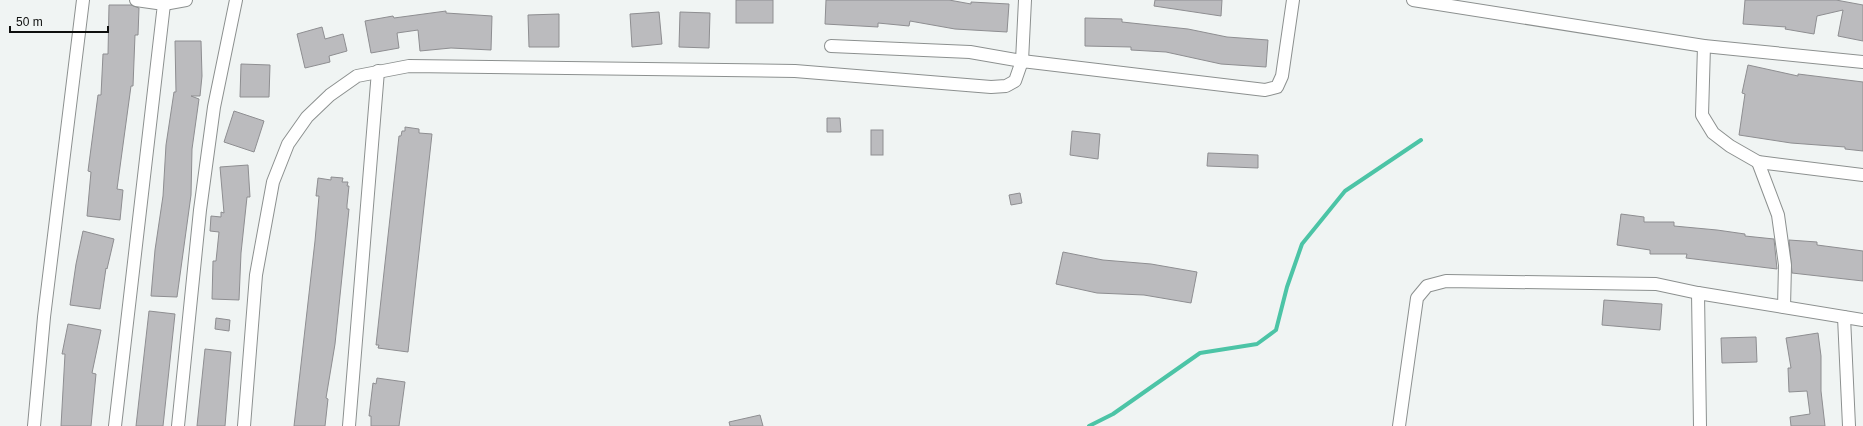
<svg xmlns="http://www.w3.org/2000/svg" width="1863" height="426" font-family="Arial,sans-serif">
<rect width="100%" height="100%" fill="#f0f4f3"/>
<g fill="none" stroke-linecap="round" stroke-linejoin="round">
<!-- stream -->
<path stroke="#4cc4a6" stroke-width="4" d="M1089 426 1113 414 1200 353 1257 344 1276 330 1287 287 1302 244 1345 191 1421 140"/>
</g>
<!-- building -->
<g fill="#bbbbbe" stroke="#8e8e91">
<rect x="736" y="0" width="37" height="23"/>
<path d="M826 0H949L971 4V2L1009 4 1007 32 955 29 910 21 909 26 878 23V27L825 24Z"/>
<path d="M1155 0H1222L1221 16 1154 6Z"/>
<path d="M1745 0H1836L1863 5V41L1838 36 1843 10 1817 16 1814 34 1785 29 1786 27 1743 24Z"/>
<path d="M109 5H131L139 8 138 35H135L133 86H131L117 189 123 190 120 220 87 216 91 172 88 171 98 95H101L103 54H108Z"/>
<path d="M446 11V13L492 16 491 50 451 48 420 51 418 30 397 33 399 48 371 53 365 21 393 16 394 18Z"/>
<path d="M659 12 662 44 632 47 630 14Z"/>
<path d="M680 12 710 13 709 48 679 47Z"/>
<path d="M559 14V47H529L528 15Z"/>
<path d="M1085 18 1122 19V22L1188 29 1227 37 1268 40 1266 67 1221 64 1166 52 1131 50V47L1085 46Z"/>
<path d="M322 27 325 39 343 34 347 51 329 56 330 62 305 68 297 34Z"/>
<path d="M175 41H201L202 76 200 96H191L199 99 192 149 191 195 177 297 151 296 155 250 163 196 166 145 174 92H176Z"/>
<path d="M241 64 270 65 269 97H240Z"/>
<path d="M1748 65 1798 76V74L1863 82V151L1845 149V147L1791 143 1739 135 1745 94 1742 93Z"/>
<path d="M234 111 264 121 254 152 224 142Z"/>
<path d="M827 118H840L841 132H827Z"/>
<path d="M405 127 419 129V133L432 134 408 352 378 348 379 345H376L399 136H401L402 131H405Z"/>
<rect x="871" y="130" width="12" height="25"/>
<path d="M1072 131 1100 134 1098 159 1070 155Z"/>
<path d="M1208 153 1258 155V168L1207 166Z"/>
<path d="M248 165 250 197H247L241 253 239 300 212 299 213 261H216L219 232 210 231 211 216 221 217V212L224 213 220 167Z"/>
<path d="M331 177 343 178 342 182H348L347 186H349L347 205V209H349L335 344 326 398 328 399 325 426H294L315 241 319 196H316L318 178 331 180Z"/>
<path d="M1020 193 1022 203 1011 205 1009 195Z"/>
<path d="M1621 214 1644 217V222H1674V226L1717 230 1745 234V236L1774 239 1777 269 1686 258 1687 254H1650V250L1617 245Z"/>
<path d="M83 231 114 239 107 269 106 268 100 309 70 305 76 264Z"/>
<path d="M1789 240 1817 242V245L1863 251V281L1792 273Z"/>
<path d="M1063 252 1103 260 1151 264 1197 272 1191 303 1144 295 1097 293 1056 284Z"/>
<path d="M1604 300 1662 304 1660 330 1602 325Z"/>
<path d="M149 311 175 314 163 426H136Z"/>
<path d="M216 318 230 320 229 331 215 329Z"/>
<path d="M68 324 101 330 92 373 96 374 91 426H61L65 354H62Z"/>
<path d="M1818 333 1821 356V391L1825 426H1791L1790 417 1810 414 1807 391 1789 392 1788 368H1791L1786 338Z"/>
<path d="M1756 337 1757 362 1722 363 1721 338Z"/>
<path d="M205 349 231 352 225 426H197Z"/>
<path d="M377 378 405 382 399 426H371V416H369L373 383 376 384Z"/>
<path d="M760 415 763 426H730L729 422Z"/>
</g>
<g fill="none" stroke-linecap="round" stroke-linejoin="round">
<defs>
<g id="minor">
<path d="M1413 0 1704 46 1863 62"/>
<path d="M164 4 186 0"/>
<path d="M831 46 970 52 1022 61 1025 0"/>
<path d="M1704 46 1702 115 1713 133 1730 146 1758 162 1863 175"/>
<path d="M1758 162 1778 215 1785 265 1784 307"/>
<path d="M1698 293 1700 426"/>
<path d="M1844 317 1849 426"/>
<path d="M34 426 44 317 83 0"/>
<path d="M115 426 164 4 136 0"/>
<path d="M178 426 200 210 214 107 236 0"/>
<path d="M244 426 256 275 273 182 288 144 307 117 330 95 357 76 409 66 795 71 991 87 1006 86 1015 81 1022 61 1265 90 1277 87 1282 76 1293 0"/>
<path d="M349 426 378 71"/>
<path d="M1399 426 1417 298 1427 286 1446 281 1656 284 1698 293 1863 320"/>
</g>
</defs>
<!-- minor casing -->
<use href="#minor" stroke="#8c908f" stroke-width="14"/>
<!-- minor -->
<use href="#minor" stroke="#fff" stroke-width="12"/>
</g>
<!-- scale -->
<path d="M10 26v6h98v-6" fill="none" stroke="#0e0f0e" stroke-width="2"/>
<text x="16" y="26" font-size="12" fill="#0e0f0e" stroke="#f0f4f3" stroke-width="3" paint-order="stroke">50 m</text>
</svg>
